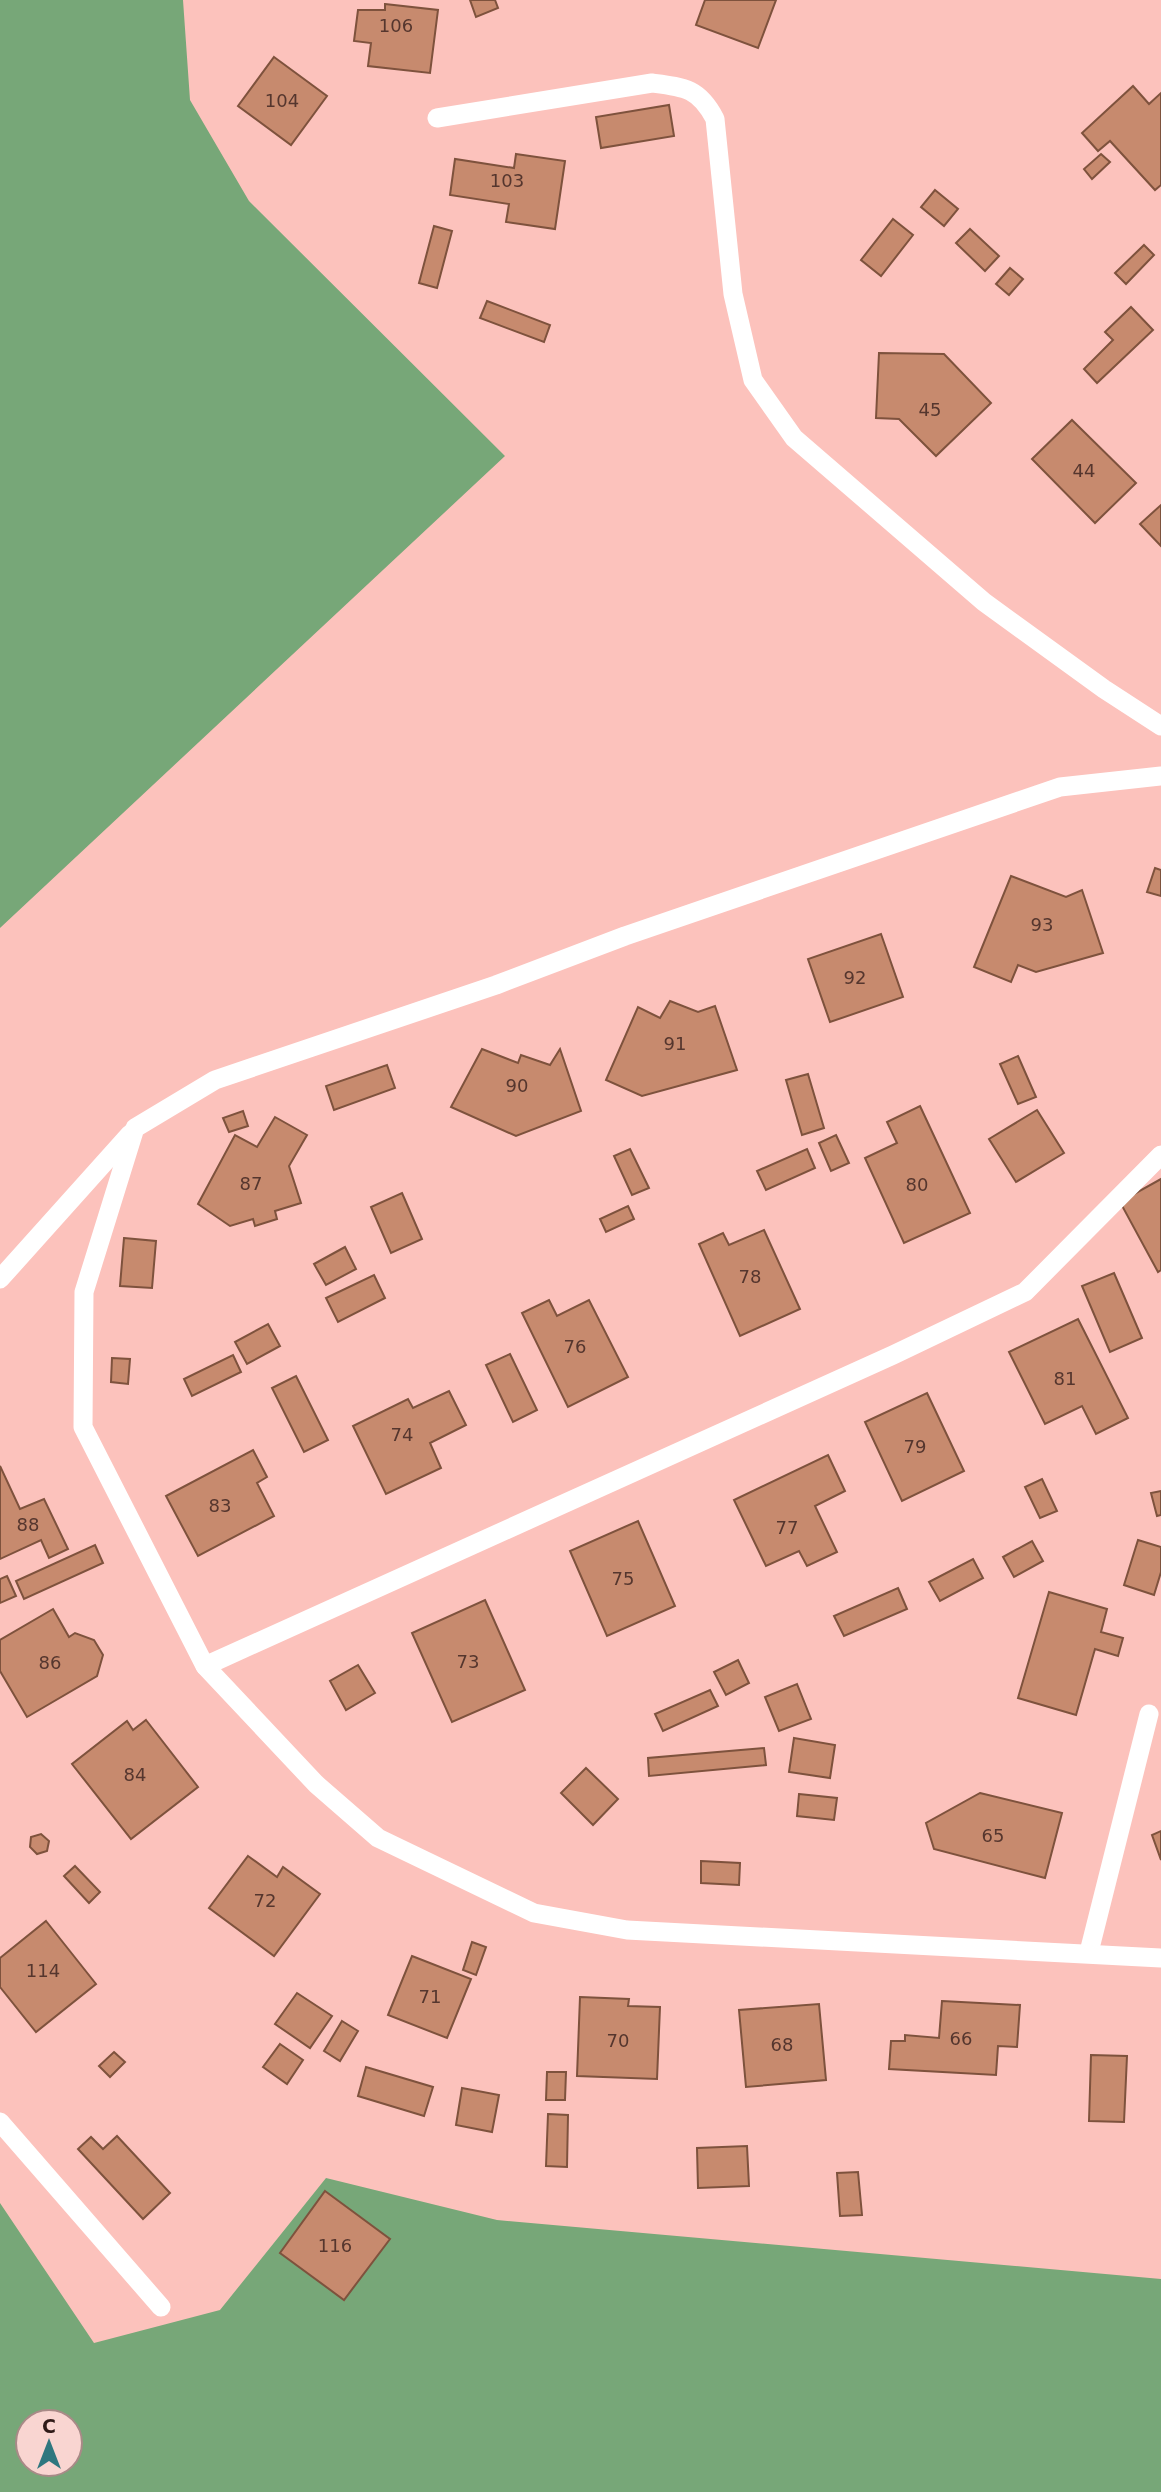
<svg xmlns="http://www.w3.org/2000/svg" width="1161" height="2492" font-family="'DejaVu Sans',sans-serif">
<rect width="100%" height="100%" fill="#fcc2bc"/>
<!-- forest -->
<g fill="#77a778" fill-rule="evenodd">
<path d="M0 0H183L190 100 249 201 505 456 0 928Z"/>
<path d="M326 2178 497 2220 1161 2279V2492H0V2203L94 2343 220 2310ZM28 2422H70V2464H28Z"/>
</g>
<!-- building -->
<g fill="#c78a6e" stroke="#7e523d" stroke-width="2">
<path d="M470 0H495L498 8 476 17Z"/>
<path d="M705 0H776L758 48 696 25Z"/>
<path d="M385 4 438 10 430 73 368 66 371 43 354 41 358 10H385Z"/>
<path d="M274 57 327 96 291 145 238 106Z"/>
<path d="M1133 86 1149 104 1161 93V185L1155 190 1110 141 1098 151 1082 133Z"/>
<path d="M669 105 674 136 601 148 596 117Z"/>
<path d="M516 154 565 161 555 229 506 222 509 204 450 195 455 159 514 168Z"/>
<path d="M1101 154 1110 162 1092 179 1084 169Z"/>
<path d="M935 190 958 209 944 226 921 207Z"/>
<path d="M893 219 913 235 881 276 861 260Z"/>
<path d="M434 226 452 231 437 288 419 283Z"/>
<path d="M970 229 999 256 985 271 956 243Z"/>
<path d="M1144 245 1154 255 1126 284 1115 273Z"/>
<path d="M1010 268 1023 279 1009 295 996 284Z"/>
<path d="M487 301 550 325 544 342 480 318Z"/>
<path d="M1131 307 1153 330 1097 383 1084 369 1113 340 1105 332Z"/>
<path d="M879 353 944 354 991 403 936 456 899 419 876 418Z"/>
<path d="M1072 420 1136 483 1095 523 1032 459Z"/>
<path d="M1161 505V546L1140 524Z"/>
<path d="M1155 868 1161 870V896L1147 892Z"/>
<path d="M1011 876 1066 897 1082 890 1103 953 1036 972 1018 965 1011 982 974 967Z"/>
<path d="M881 934 903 997 830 1022 808 959Z"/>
<path d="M670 1001 698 1012 715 1006 737 1070 642 1096 606 1080 638 1007 660 1018Z"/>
<path d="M482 1049 518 1063 521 1055 550 1065 560 1049 581 1111 516 1136 451 1107Z"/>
<path d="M1018 1056 1036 1097 1018 1104 1000 1064Z"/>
<path d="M387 1065 395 1088 334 1110 326 1086Z"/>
<path d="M808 1074 824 1128 802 1135 786 1080Z"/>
<path d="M920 1106 970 1213 904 1243 865 1158 897 1143 887 1122Z"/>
<path d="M1037 1110 1064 1153 1016 1182 989 1139Z"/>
<path d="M243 1111 248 1126 229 1132 223 1118Z"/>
<path d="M275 1117 307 1135 289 1166 301 1203 275 1211 277 1219 255 1226 253 1219 230 1226 198 1204 235 1135 257 1147Z"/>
<path d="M836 1135 849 1163 831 1171 819 1143Z"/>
<path d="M630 1149 649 1188 632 1195 614 1156Z"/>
<path d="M807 1149 815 1168 766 1190 757 1171Z"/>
<path d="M1161 1179V1270L1158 1272 1120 1202Z"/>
<path d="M402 1193 422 1239 391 1253 371 1207Z"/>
<path d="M628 1206 634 1219 606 1232 600 1219Z"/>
<path d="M764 1230 800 1309 740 1336 699 1244 723 1233 729 1245Z"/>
<path d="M124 1238 156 1241 152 1288 120 1286Z"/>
<path d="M345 1247 356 1269 326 1285 314 1264Z"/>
<path d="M1114 1273 1142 1338 1110 1352 1082 1286Z"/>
<path d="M374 1275 385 1298 338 1322 326 1298Z"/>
<path d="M549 1300 557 1316 589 1300 628 1377 568 1407 522 1313Z"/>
<path d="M1078 1319 1128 1418 1096 1434 1082 1406 1045 1424 1009 1352Z"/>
<path d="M268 1324 280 1346 247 1364 235 1342Z"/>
<path d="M510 1354 537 1410 513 1422 486 1365Z"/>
<path d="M233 1355 241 1372 192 1396 184 1379Z"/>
<path d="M112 1358 130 1359 128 1384 111 1382Z"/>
<path d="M296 1376 328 1440 304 1452 272 1388Z"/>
<path d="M449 1391 466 1425 430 1443 441 1468 386 1494 353 1426 408 1399 413 1408Z"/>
<path d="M927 1393 964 1471 902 1501 865 1422Z"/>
<path d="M253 1450 267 1477 257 1483 274 1516 198 1556 166 1496Z"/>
<path d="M828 1455 845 1491 815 1506 837 1552 807 1566 799 1551 766 1566 734 1500Z"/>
<path d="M0 1466 20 1509 44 1499 68 1549 49 1558 41 1540 0 1559Z"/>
<path d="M1042 1479 1057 1511 1040 1518 1025 1487Z"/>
<path d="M1161 1491V1515L1157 1516 1151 1493Z"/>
<path d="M638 1521 675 1606 607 1636 570 1551Z"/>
<path d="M1138 1540 1161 1547V1572L1154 1595 1124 1585Z"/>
<path d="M1032 1541 1043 1561 1014 1577 1003 1557Z"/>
<path d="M95 1545 103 1563 24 1599 16 1581Z"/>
<path d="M973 1559 983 1578 940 1601 929 1582Z"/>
<path d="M7 1576 16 1596 0 1603V1579Z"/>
<path d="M898 1588 907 1609 844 1636 834 1616Z"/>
<path d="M1049 1592 1107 1609 1101 1632 1123 1638 1118 1656 1095 1649 1076 1715 1018 1698Z"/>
<path d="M485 1600 525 1690 452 1722 412 1633Z"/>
<path d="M53 1609 69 1637 75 1633 94 1640 103 1655 97 1676 27 1717 0 1671V1640Z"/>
<path d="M738 1660 749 1683 726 1695 714 1672Z"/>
<path d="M358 1665 375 1693 346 1710 330 1681Z"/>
<path d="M797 1684 811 1719 779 1731 765 1697Z"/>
<path d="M710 1690 718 1706 663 1731 655 1714Z"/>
<path d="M146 1720 198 1787 131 1839 72 1764 127 1721 133 1730Z"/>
<path d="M794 1738 835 1745 830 1778 789 1772Z"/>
<path d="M764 1748 766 1765 649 1776 648 1758Z"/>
<path d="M586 1768 618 1799 593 1825 561 1793Z"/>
<path d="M980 1793 1062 1813 1045 1878 934 1849 926 1823Z"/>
<path d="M799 1794 837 1798 834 1820 797 1816Z"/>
<path d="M1161 1831V1860L1152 1835Z"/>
<path d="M41 1834 49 1841 47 1851 37 1854 30 1847 31 1837Z"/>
<path d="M248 1856 277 1877 283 1867 320 1894 274 1956 209 1908Z"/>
<path d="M701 1861 740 1863 739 1885 701 1883Z"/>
<path d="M75 1866 100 1892 89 1903 64 1876Z"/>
<path d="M46 1921 96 1984 36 2032 0 1987V1958Z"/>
<path d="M472 1942 486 1947 476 1975 463 1970Z"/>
<path d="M412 1956 471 1979 447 2038 388 2015Z"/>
<path d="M297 1993 332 2016 310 2048 275 2024Z"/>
<path d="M580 1997 629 1999 628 2006 660 2007 657 2079 577 2076Z"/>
<path d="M942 2001 1020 2005 1017 2047 998 2046 996 2075 889 2069 891 2041H905V2035L939 2038Z"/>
<path d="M819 2004 826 2080 746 2087 739 2010Z"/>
<path d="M342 2021 358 2031 340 2061 324 2051Z"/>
<path d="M280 2044 303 2060 287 2084 263 2067Z"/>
<path d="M114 2052 125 2062 110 2077 99 2066Z"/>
<path d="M1091 2055 1127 2056 1124 2122 1089 2121Z"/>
<path d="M366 2067 433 2087 424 2116 358 2096Z"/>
<path d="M547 2072H566L565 2100H546Z"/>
<path d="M462 2088 499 2095 492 2132 456 2125Z"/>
<path d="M548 2114 568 2115 567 2167 546 2166Z"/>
<path d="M117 2136 170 2193 143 2219 78 2149 91 2137 103 2149Z"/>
<path d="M747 2146 749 2186 698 2188 697 2148Z"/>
<path d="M858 2172 862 2215 840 2216 837 2173Z"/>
<path d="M325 2191 390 2239 344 2300 280 2253Z"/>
</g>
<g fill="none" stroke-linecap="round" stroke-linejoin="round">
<!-- lane -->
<g stroke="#fff" stroke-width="19">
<path d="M437 118 652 83C684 87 699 88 715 119L733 294 753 380 794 438 984 602 1104 689 1161 726"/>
<path d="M1161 776 1060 787 625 936 496 985 215 1080 135 1128 84 1292 83 1427 205 1666 893 1355 1025 1292 1161 1155"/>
<path d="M0 1279 130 1134"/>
<path d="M205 1666 316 1784 378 1838 534 1913 627 1930 1161 1958"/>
<path d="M1089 1952 1149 1714"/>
<path d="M0 2122 161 2307"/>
</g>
</g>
<g text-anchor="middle" stroke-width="6" stroke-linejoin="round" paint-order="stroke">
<!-- number labels -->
<g font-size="18" fill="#55362e">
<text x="396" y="32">106</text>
<text x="282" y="107">104</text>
<text x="507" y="187">103</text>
<text x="930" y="416">45</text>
<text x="1084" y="477">44</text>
<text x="1042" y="931">93</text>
<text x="855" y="984">92</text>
<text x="675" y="1050">91</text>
<text x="517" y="1092">90</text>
<text x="251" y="1190">87</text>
<text x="917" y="1191">80</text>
<text x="750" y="1283">78</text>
<text x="575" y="1353">76</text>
<text x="1065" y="1385">81</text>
<text x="402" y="1441">74</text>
<text x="915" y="1453">79</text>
<text x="220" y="1512">83</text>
<text x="28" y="1531">88</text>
<text x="787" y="1534">77</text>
<text x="623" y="1585">75</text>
<text x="468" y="1668">73</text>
<text x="50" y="1669">86</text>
<text x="135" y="1781">84</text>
<text x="993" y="1842">65</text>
<text x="265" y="1907">72</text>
<text x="43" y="1977">114</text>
<text x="430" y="2003">71</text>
<text x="961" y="2045">66</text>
<text x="618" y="2047">70</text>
<text x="782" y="2051">68</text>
<text x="335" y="2252">116</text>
</g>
</g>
<!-- north arrow -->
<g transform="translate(49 2443)"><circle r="33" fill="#f9d5d1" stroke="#a88a87" stroke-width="2"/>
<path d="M0-5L12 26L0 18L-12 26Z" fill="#2f777f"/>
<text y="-10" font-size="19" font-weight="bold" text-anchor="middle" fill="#2f1a18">С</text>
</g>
</svg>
